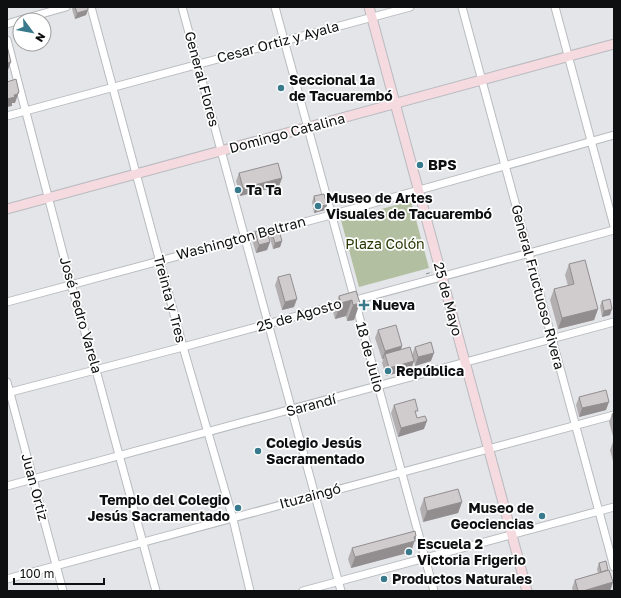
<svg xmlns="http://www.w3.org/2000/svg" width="621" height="598" font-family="'Golos Text',sans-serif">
<rect width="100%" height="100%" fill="#e3e5e9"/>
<!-- green -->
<path fill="#b2bfa0" d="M411 201 429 268 359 287 341 220Z"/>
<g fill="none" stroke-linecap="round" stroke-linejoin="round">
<defs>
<g id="street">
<path d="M91 7 183 347 232 515 250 591"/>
<path d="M182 7 341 591"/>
<path d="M275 7 434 591"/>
<path d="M462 7 614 567"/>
<path d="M555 7 614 226"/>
<path d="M20 20 66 7"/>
<path d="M7 24 20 20"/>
<path d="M7 40 71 284 96 370 156 591"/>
<path d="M7 116 410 7"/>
<path d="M7 302 338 213 614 135"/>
<path d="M7 382 63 591"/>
<path d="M7 393 183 347 614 230"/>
<path d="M7 486 614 322"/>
<path d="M7 579 614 415"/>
<path d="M303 591 614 507"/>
</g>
<g id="secondary">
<path d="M369 7 527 591"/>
<path d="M7 209 614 44"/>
</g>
</defs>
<!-- street casing -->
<use href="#street" stroke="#b8bbbf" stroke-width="9"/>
<!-- secondary casing -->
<use href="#secondary" stroke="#b8bbbf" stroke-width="11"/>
<!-- path -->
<path stroke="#8a8b8e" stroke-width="1" stroke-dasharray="4 2" stroke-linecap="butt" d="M426 274 432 272"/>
<!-- street -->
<use href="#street" stroke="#fff" stroke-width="7"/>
<!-- secondary -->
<use href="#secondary" stroke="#f5dae0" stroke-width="9"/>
</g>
<!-- wall -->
<g fill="#b3afb0">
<path d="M73 7H88L86 15 75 19 72 9Z"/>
<path d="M239 173 282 178 279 186 240 196 236 181Z"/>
<path d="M314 196 327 205 325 210 314 213 312 202Z"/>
<path d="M271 230 282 241 280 247 273 249 269 235Z"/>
<path d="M255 232 270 242 267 250 256 253 252 240Z"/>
<path d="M569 264 598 309 594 320 558 329 550 300 554 289 568 286 565 275Z"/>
<path d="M278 277 294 307 282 310 275 285Z"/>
<path d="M356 291 354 320 347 321 346 316 335 319 333 312 339 296Z"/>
<path d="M602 301 610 315 602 317 600 306Z"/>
<path d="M378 330 402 346 401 350 412 355 415 347 431 361 415 366 414 361 411 369 386 376 382 363 383 359H382L375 338Z"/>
<path d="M579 397 606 410 579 417 576 405Z"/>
<path d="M394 405 416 415 417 418 424 429 398 437 391 413Z"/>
<path d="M614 413V440L609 422 612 414Z"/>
<path d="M614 441V461H613L610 450 613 442Z"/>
<path d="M424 498 462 502 458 513 423 522 420 509Z"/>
<path d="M416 536 411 552 351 568 348 559 352 548Z"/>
<path d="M599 563 613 582 610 591H573L572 588 575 580 598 573 597 569Z"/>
</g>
<!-- shaded-wall -->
<g fill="#928e90">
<path d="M88 10 86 15 75 19 77 13Z"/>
<path d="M11 62 8 70H7V63Z"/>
<path d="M18 92H19L15 103H12V106L7 107V99L14 95Z"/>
<path d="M282 178 279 186 240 196 243 188Z"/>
<path d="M327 205 325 210 314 213 316 207Z"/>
<path d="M282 241 280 247 273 249 275 243Z"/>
<path d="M270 242 267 250 256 253 259 245Z"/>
<path d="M297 299 294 307 282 310 285 302Z"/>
<path d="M352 300 346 316 335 319 341 303Z"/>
<path d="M360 303 354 320 347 321 353 305Z"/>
<path d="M598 309 594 320 558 329 562 318Z"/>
<path d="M612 309 610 315 602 317 604 311Z"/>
<path d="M402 346 399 354H385L383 359H382L385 351Z"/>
<path d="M434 353 431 361 415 366 418 357Z"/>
<path d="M414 361 411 369 386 376 389 368Z"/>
<path d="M609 402 606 410 579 417 582 408Z"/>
<path d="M427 421 424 429 398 437 401 428Z"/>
<path d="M462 502 458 513 423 522 427 511Z"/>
<path d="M416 536 411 552 351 568 355 557Z"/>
<path d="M613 582 610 591H583Z"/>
</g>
<!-- building -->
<g fill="#d0cbcd" stroke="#928e90">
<path d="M75 7H88V10L77 13Z"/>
<path d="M7 46 11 62 7 63Z"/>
<path d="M16 79 19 92H18V94L14 95 15 97 7 99V82Z"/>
<path d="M278 163 282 178 243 188 239 173Z"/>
<path d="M324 194 327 205 316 207 314 196Z"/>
<path d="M278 227 282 241 275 243 271 230Z"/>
<path d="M266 228 270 242 259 245 255 232Z"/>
<path d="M585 260 598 309 562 318 554 289 574 284 569 264Z"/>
<path d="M290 274 297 299 285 302 278 277Z"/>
<path d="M356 291 360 303 353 305 352 300 341 303 339 296Z"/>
<path d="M610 299 612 309 604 311 602 301Z"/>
<path d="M396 325 402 346 385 351 378 330Z"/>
<path d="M431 342 434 353 418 357 415 347Z"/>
<path d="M410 347 414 361 389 368 385 354Z"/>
<path d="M606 390 609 402 582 408 579 397Z"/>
<path d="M415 399 418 411H415L417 418 425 416 427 421 401 428 394 405Z"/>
<path d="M614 413V421L612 414Z"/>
<path d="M458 489 462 502 427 511 424 498Z"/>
<path d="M415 531 416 536 414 537 415 541 355 557 352 548Z"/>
<path d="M606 561 608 570 601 572 599 563Z"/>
<path d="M609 570 613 582 583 591H578L575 580Z"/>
</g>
<!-- markers -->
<g fill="#387a8b" stroke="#fff" stroke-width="1.5">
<circle cx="281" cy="88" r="4"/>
<circle cx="420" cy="165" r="4"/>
<circle cx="238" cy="190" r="4"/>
<circle cx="318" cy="206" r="4"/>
<path d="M362 299h4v4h4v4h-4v4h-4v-4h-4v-4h4z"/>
<circle cx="388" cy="371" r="4"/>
<circle cx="258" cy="451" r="4"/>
<circle cx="238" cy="508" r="4"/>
<circle cx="542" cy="516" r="4"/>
<circle cx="409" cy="552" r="4"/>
<circle cx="384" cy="579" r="4"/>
</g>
<g text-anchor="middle" stroke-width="3.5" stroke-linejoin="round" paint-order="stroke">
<!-- street labels -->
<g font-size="14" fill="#0e0f10" stroke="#fff">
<text transform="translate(278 42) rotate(-15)" y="5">Cesar Ortiz y Ayala</text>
<text transform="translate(202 79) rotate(75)" y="5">General Flores</text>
<text transform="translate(287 133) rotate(-15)" y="5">Domingo Catalina</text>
<text transform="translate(241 238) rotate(-15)" y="5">Washington Beltran</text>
<text transform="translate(538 287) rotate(75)" y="5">General Fructuoso Rivera</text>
<text transform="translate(170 299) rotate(75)" y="5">Treinta y Tres</text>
<text transform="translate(448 299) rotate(75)" y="5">25 de Mayo</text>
<text transform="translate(81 315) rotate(74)" y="5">José Pedro Varela</text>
<text transform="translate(299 315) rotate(-16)" y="5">25 de Agosto</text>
<text transform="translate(370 357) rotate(75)" y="5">18 de Julio</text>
<text transform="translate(311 405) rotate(-15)" y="5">Sarandí</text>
<text transform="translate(35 487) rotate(75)" y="5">Juan Ortiz</text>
<text transform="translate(310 496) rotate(-15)" y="5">Ituzaingó</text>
</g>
<!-- poi labels -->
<g font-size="14" font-weight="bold" fill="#0e0f10" stroke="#fff" text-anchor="start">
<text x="289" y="85">Seccional 1a<tspan x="289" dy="16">de Tacuarembó</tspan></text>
<text x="428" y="170">BPS</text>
<text x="246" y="195">Ta Ta</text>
<text x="326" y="203">Museo de Artes<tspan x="326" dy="16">Visuales de Tacuarembó</tspan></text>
<text x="372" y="310">Nueva</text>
<text x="396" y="376">República</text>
<text x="266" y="448">Colegio Jesús<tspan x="266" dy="16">Sacramentado</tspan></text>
<text x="230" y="505" text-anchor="end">Templo del Colegio<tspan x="230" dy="16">Jesús Sacramentado</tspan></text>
<text x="534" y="513" text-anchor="end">Museo de<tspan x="534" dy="16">Geociencias</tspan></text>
<text x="417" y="549">Escuela 2<tspan x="417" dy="16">Victoria Frigerio</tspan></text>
<text x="392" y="584">Productos Naturales</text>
</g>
<!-- park labels -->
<g font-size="14" fill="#253700" stroke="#fff">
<text x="385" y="249">Plaza Colón</text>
</g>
</g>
<!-- border -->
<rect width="621" height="598" fill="none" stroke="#0e0f10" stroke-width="16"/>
<!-- north arrow -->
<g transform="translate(32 32) rotate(122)"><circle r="19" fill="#ffffff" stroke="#9f9f9f"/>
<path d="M0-3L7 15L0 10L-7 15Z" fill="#387a8b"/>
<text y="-6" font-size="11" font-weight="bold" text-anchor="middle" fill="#0e0f10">N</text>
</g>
<!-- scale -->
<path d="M14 578v6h90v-6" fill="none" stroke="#0e0f10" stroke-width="2"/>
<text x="20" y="578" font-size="12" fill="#0e0f10" stroke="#ffffff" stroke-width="3" paint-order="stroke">100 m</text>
</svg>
